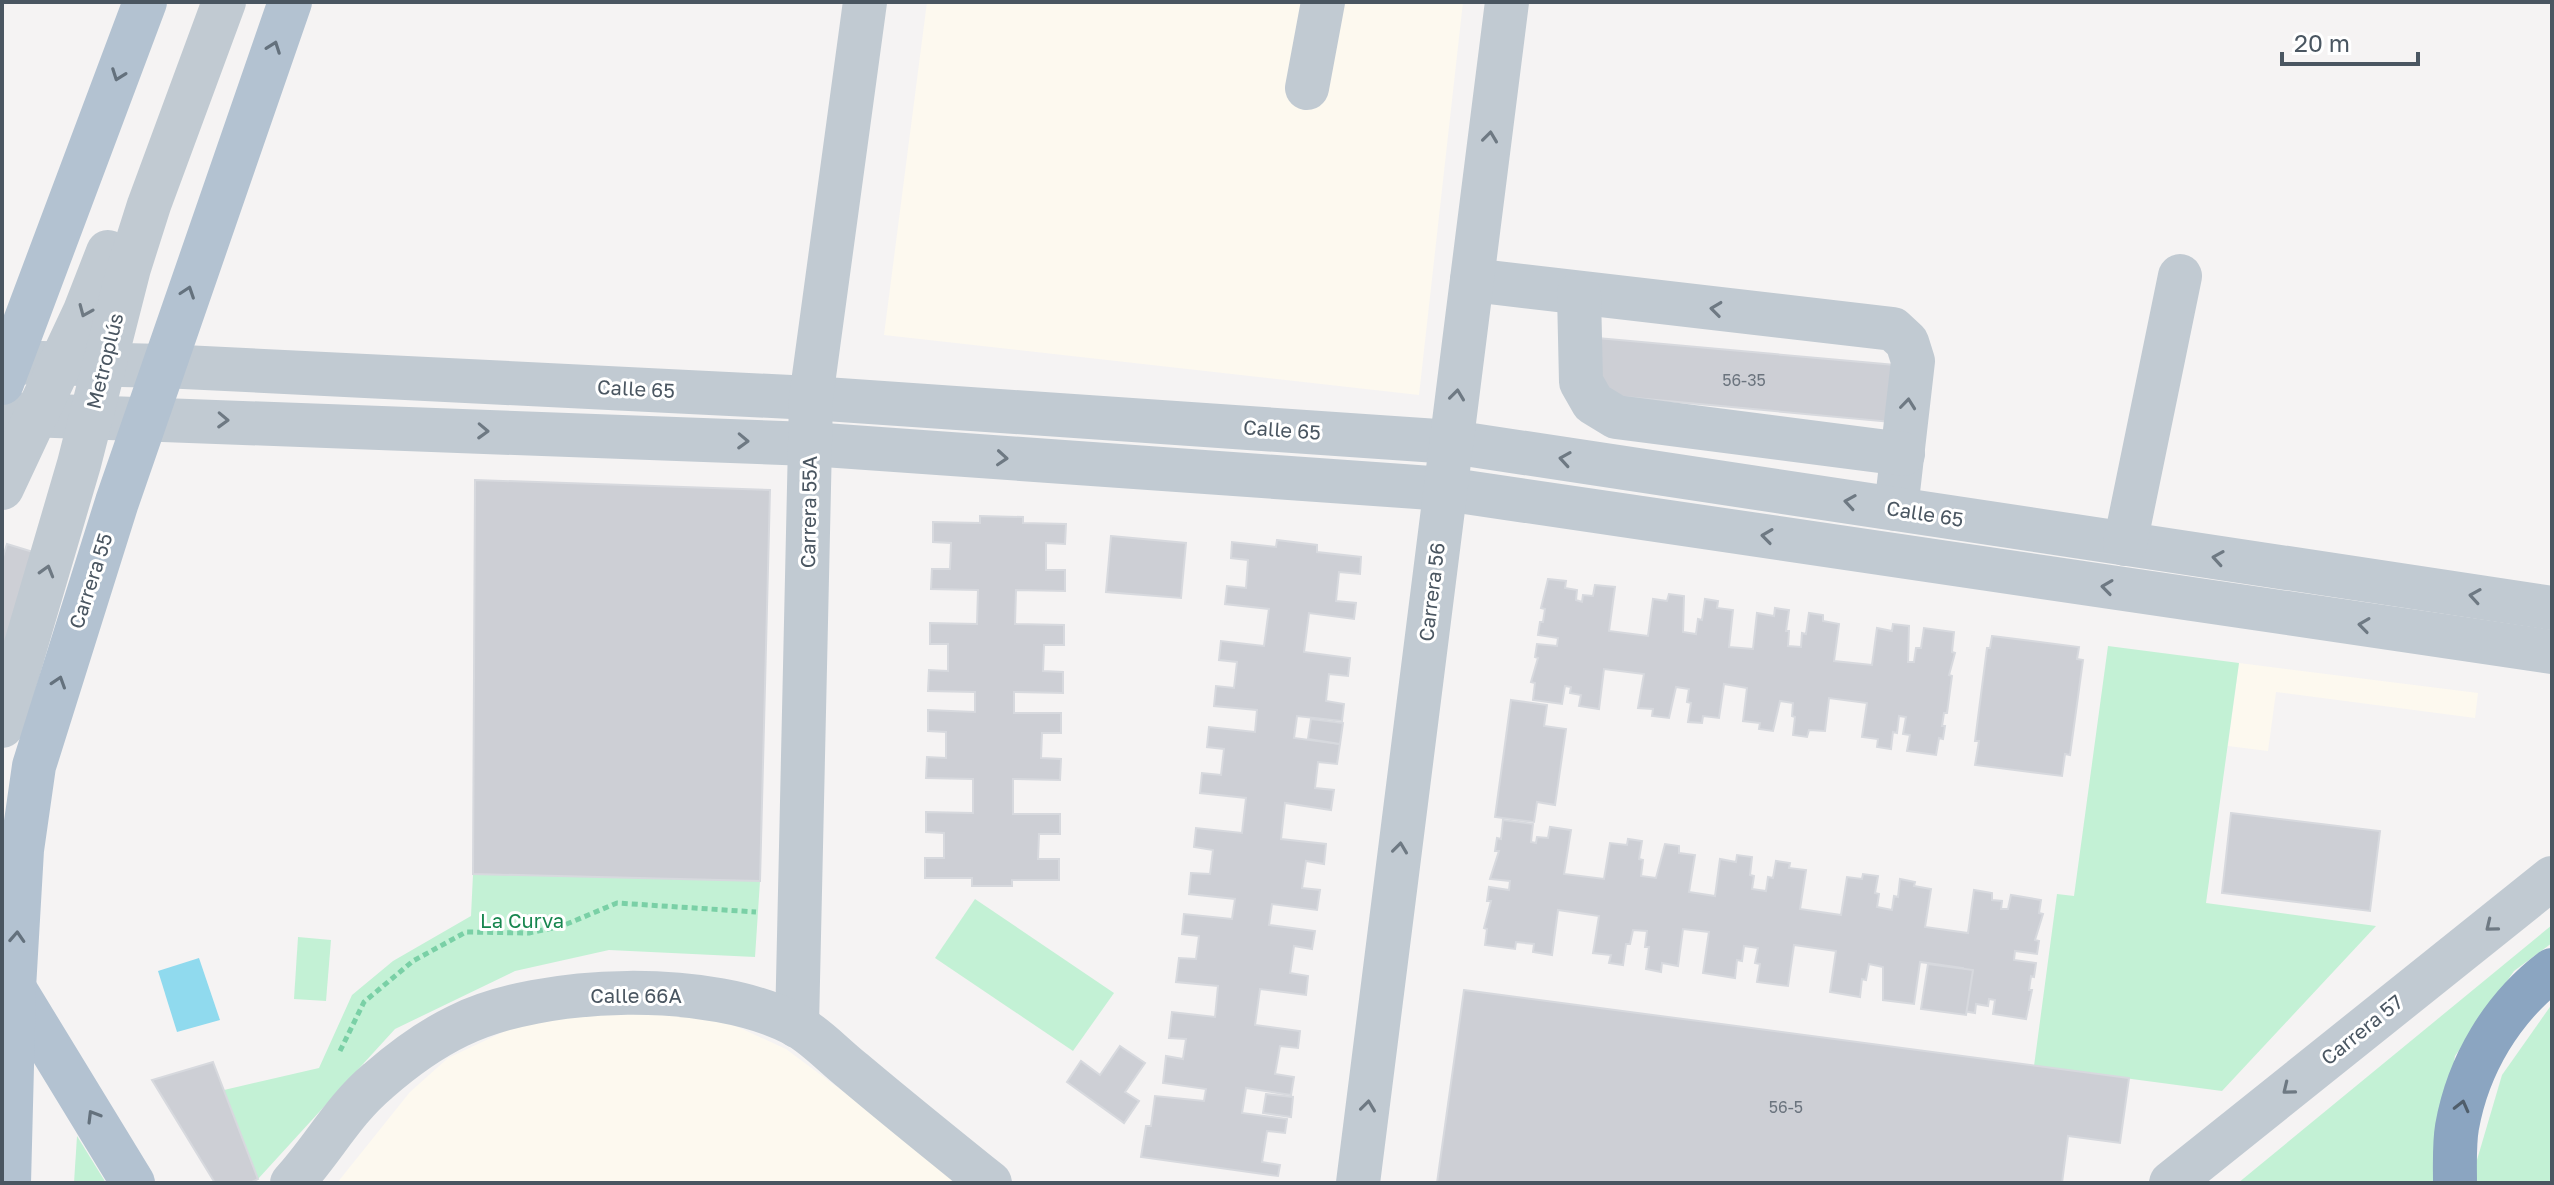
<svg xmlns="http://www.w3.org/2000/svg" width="2554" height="1185" font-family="'Golos Text',sans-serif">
<rect width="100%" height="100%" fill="#f5f3f3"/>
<!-- commercial -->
<g fill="#fdf9ef">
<path d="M927 2H1463L1419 395 884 335Z"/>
<path d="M2239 663 2478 693 2475 718 2276 692 2268 751 2228 746Z"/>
<path d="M661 1007 727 1022 786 1049 954 1174 950 1183H337L410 1092 448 1058 516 1026 584 1014Z"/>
</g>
<!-- green -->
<g fill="#c3f1d5">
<path d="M2108 646 2239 663 2206 903 2376 926 2222 1091 2034 1066 2057 894 2074 896Z"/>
<path d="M473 874 760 881 755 957 609 950 515 971 395 1029 258 1179 224 1090 319 1068 352 995 393 961 471 916Z"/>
<path d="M975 899 1114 993 1073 1051 935 958Z"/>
<path d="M2552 925V943L2514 971 2455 1056 2437 1159 2438 1183H2238Z"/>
<path d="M298 937 331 940 326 1001 294 999Z"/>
<path d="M2552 1004V1183H2477L2474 1170 2502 1075Z"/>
<path d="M77 1136 106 1183H74Z"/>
</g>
<!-- water -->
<path fill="#90daee" d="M199 958 220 1020 177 1032 158 971Z"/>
<!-- building -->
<g fill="#cdcfd5" stroke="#d7d9de" stroke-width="2">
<path d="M1597 338 1895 365 1891 422 1592 394Z"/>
<path d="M475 480 770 490 760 881 473 874Z"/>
<path d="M980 516 1023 517V523L1066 524 1065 544 1046 543V570H1065V591L1016 590 1015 624 1064 625V645H1044L1043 671 1063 672V693L1014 692V713H1061V733H1042L1041 758 1061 759 1060 780 1013 779V814H1060V834H1039L1038 859H1059V880H1012V886H972V878H925V858H944V833L926 832V812L973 813V779L926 778 927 757 946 758V732L928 731V710L975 712V692L928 691 929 670 948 671V644H930V623L977 624 978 590 931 589 932 569H950L951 543 933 542V522L980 523Z"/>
<path d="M1111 536 1186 543 1181 598 1106 592Z"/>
<path d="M1277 540 1317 545V552L1361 557 1360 574 1339 572 1336 601 1356 603 1354 619 1309 613 1304 652 1350 658 1348 676 1329 674 1326 701 1344 704 1342 721 1297 716 1294 738 1340 744 1337 764 1318 762 1315 788 1334 790 1331 810 1285 803 1281 839 1326 844 1324 864 1306 861 1302 888 1320 890 1317 910 1272 904 1269 925 1315 931 1312 949 1294 946 1290 973 1308 976 1306 995 1260 989 1255 1025 1300 1031 1298 1048 1280 1046 1275 1074 1294 1077 1291 1095 1246 1088 1242 1113 1287 1119 1285 1133 1267 1131 1262 1162 1280 1165 1278 1176 1141 1157 1146 1126H1151L1155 1096 1204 1101 1206 1089 1163 1083 1166 1056 1183 1059 1186 1039 1169 1038 1172 1012 1215 1017 1218 986 1176 982 1179 958 1196 959 1199 936 1182 934 1184 914 1232 919 1235 899 1189 894 1191 873 1210 874 1213 850 1194 847 1196 828 1242 833 1246 798 1200 793 1202 773 1221 775 1224 749 1207 747 1209 727 1255 732 1257 710 1214 706 1216 686 1234 688 1237 662 1219 660 1221 641 1264 646 1269 609 1225 604 1227 586 1246 588 1248 560 1231 558 1232 542 1276 547Z"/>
<path d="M7 544 33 552 2 656V560Z"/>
<path d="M1548 579 1566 581 1565 588 1577 590 1576 600 1582 602 1583 595 1593 596 1595 585 1615 587 1609 631 1648 636 1653 599 1667 601 1669 594 1684 596 1683 632 1696 634 1698 619 1702 620 1705 599 1718 601 1717 608 1733 610 1729 647 1753 649 1757 613 1774 616 1775 608 1789 610 1786 631H1789L1788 646 1801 647 1802 633 1806 634 1809 613 1823 615V621L1839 624 1834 661 1872 665 1877 628 1892 631 1893 624 1909 626 1908 662H1914L1916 648H1921L1924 628 1954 632 1952 652 1955 653 1949 675 1952 676 1947 713H1944L1942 726H1945L1943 739 1939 738 1936 755 1907 751 1910 735 1903 734 1906 717 1899 716 1897 733 1893 732 1891 749 1877 747 1878 739 1862 737 1867 703 1829 698 1825 731 1809 730 1807 737 1793 735 1795 717 1792 716 1793 703 1780 701 1773 731 1759 729 1760 723 1743 721 1747 688 1724 684 1719 718 1703 716 1702 723 1688 722 1691 703 1687 702 1689 689 1676 687 1669 718 1652 716 1653 709 1638 708 1644 674 1604 669 1599 709 1579 706 1581 695 1570 693 1571 687 1565 686 1562 704 1533 700 1535 683 1531 682 1538 658 1535 657 1537 644 1557 646 1558 638 1538 635 1540 622H1543L1545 609 1541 608Z"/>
<path d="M1992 636 2079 647 2077 659 2083 660 2070 755 2065 754 2062 776 1975 765 1979 741H1975L1987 648H1990Z"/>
<path d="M1511 700 1547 705 1544 726 1566 729 1555 805 1537 802 1534 822 1495 817Z"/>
<path d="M1311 719 1343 723 1340 744 1308 739Z"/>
<path d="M2231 813 2380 831 2370 911 2222 893Z"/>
<path d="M1503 820 1533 824 1531 842 1536 843 1537 837 1548 838 1550 827 1571 830 1564 874 1604 879 1610 843 1627 845 1628 839 1642 841 1639 859 1643 860 1641 876 1656 878 1665 844 1679 846V853L1695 855 1689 892 1715 896 1720 859 1736 862 1737 855 1752 857 1750 875 1754 876 1752 889 1766 891 1768 877 1773 878 1776 861 1790 863 1789 868 1806 870 1800 909 1841 915 1847 877 1862 879 1863 874 1878 876 1875 893 1879 894 1877 907 1892 910 1894 896 1898 897 1900 879 1915 882 1914 886 1931 889 1925 927 1968 933 1974 890 1992 893V900L2002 901 2001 909H2008L2011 895 2041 900 2039 913 2043 914 2035 940 2039 941 2037 954 2015 951 2014 960 2036 963 2034 977 2031 976 2029 990H2032L2026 1019 1993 1014 1995 1000 1989 999 1988 1006 1976 1004 1975 1013 1957 1010 1963 968 1920 962 1914 1004 1883 1000V967L1869 964 1866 980 1862 979 1860 997 1830 992 1836 951 1794 945 1788 986 1757 982 1760 964 1755 963 1758 948 1744 946 1742 961 1737 960 1735 978 1703 973 1709 932 1683 929 1678 966 1662 963 1661 972 1646 969 1649 947H1645L1647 931 1633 930 1630 944H1626L1623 965 1609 963 1611 955 1593 953 1599 916 1558 910 1552 955 1533 952 1534 944 1516 942 1515 949 1485 945 1487 929 1484 928 1491 901H1487L1489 887 1509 890 1510 881 1490 879 1499 851H1495L1497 838 1501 839Z"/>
<path d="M1928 964 1973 970 1966 1015 1921 1009Z"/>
<path d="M1464 990 2129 1078 2120 1143 2068 1136 2062 1183H1437Z"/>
<path d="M1120 1046 1145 1063 1125 1092 1139 1101 1124 1123 1067 1082 1081 1061 1100 1075Z"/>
<path d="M213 1062 258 1179 250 1183H215L152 1080Z"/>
<path d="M1266 1094 1293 1097 1291 1117 1263 1113Z"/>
</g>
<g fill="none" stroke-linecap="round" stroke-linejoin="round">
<!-- path -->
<path stroke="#7ad0a6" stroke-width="5" stroke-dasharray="6 4" stroke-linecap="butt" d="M340 1051 364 1002 413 961 466 932 529 933 562 926 617 903 756 912"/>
<!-- minor -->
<g stroke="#c1cad2" stroke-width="44">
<path d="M1307 88 1323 2"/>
<path d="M1472 280 1893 329 1907 342 1913 361 1896 509"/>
<path d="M1579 294 1581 382 1593 403 1616 417 1903 454"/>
<path d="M2 362 163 366 811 398 1452 442 2552 608"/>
<path d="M2 414 810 444 1445 489 2552 652"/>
<path d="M2 488 85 311 108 252"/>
<path d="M2125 544 2180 276"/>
<path d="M2 726 79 464 129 268 149 205 224 2"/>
<path d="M797 1026 811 398 865 2"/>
<path d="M292 1183C322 1151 343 1110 378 1081 402 1060 429 1040 458 1026 542 984 713 980 796 1025 816 1036 835 1057 853 1071 898 1109 944 1146 990 1183"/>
<path d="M1358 1183 1507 2"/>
<path d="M2171 1183 2552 878"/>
</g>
<!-- major -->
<g stroke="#b3c2d1" stroke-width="44">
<path d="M2 383 145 2"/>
<path d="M14 988 133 1183"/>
<path d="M9 1183 14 988 22 850 34 766 117 502 290 2"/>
</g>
<!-- highway -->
<path stroke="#8ba5c1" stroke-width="44" d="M2455 1183C2455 1165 2454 1145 2457 1127 2468 1065 2502 1008 2552 970"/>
</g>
<!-- one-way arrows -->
<defs><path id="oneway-chevron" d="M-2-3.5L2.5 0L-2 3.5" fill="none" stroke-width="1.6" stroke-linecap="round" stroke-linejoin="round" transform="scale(2)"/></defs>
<g stroke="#64717d">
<use href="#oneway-chevron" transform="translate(274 47) rotate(-70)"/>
<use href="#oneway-chevron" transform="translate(118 75) rotate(110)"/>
<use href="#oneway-chevron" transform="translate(188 292) rotate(-71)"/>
<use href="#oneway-chevron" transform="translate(59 682) rotate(-72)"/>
<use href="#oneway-chevron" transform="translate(17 937) rotate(-87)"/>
<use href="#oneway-chevron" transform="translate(93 1116) rotate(-121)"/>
</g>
<g stroke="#6e7983">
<use href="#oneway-chevron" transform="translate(1490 137) rotate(-83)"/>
<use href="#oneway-chevron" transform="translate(1716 309) rotate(-173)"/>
<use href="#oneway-chevron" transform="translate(85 311) rotate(113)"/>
<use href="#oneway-chevron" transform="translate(1457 395) rotate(-83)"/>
<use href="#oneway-chevron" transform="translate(1908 404) rotate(-84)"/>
<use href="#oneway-chevron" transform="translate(223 420) rotate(2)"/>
<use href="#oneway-chevron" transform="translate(483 431) rotate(2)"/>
<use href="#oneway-chevron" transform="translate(743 441) rotate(2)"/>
<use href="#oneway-chevron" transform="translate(1002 458) rotate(4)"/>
<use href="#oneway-chevron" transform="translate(1565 459) rotate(-171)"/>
<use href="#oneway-chevron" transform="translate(1850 502) rotate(-171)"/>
<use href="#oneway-chevron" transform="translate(1767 536) rotate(-172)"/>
<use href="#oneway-chevron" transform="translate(2218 558) rotate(-171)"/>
<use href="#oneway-chevron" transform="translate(47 571) rotate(-74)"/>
<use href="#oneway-chevron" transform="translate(2107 587) rotate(-172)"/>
<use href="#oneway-chevron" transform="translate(2475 596) rotate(-171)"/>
<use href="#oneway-chevron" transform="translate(2364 625) rotate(-172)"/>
<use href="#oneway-chevron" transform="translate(1400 848) rotate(-83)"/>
<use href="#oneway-chevron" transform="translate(2491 926) rotate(141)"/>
<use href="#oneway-chevron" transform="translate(2288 1089) rotate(141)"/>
<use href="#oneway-chevron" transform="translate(1368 1106) rotate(-83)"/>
</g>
<use stroke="#505e6b" href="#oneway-chevron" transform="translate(2462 1106) rotate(-76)"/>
<g text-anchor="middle" stroke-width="6" stroke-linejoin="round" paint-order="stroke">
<!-- number labels -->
<g font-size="16" fill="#6b747e">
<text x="1744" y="386">56-35</text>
<text x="1786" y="1113">56-5</text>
</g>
<!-- street labels -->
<g font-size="20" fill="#4a5661" stroke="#fff">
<text transform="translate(105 361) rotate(-76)" y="7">Metroplús</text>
<text transform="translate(636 389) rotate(3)" y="7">Calle 65</text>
<text transform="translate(1282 430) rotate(4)" y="7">Calle 65</text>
<text transform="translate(809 512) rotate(-89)" y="7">Carrera 55A</text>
<text transform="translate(1925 514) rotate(9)" y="7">Calle 65</text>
<text transform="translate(91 581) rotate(-72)" y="7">Carrera 55</text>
<text transform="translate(1432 592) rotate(-83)" y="7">Carrera 56</text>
<text x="636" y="1003">Calle 66A</text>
<text transform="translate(2362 1030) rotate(-39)" y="7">Carrera 57</text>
</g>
<!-- park labels -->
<g font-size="20" fill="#17864f" stroke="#fff">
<text x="522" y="928">La Curva</text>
</g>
</g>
<!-- border -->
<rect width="2554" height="1185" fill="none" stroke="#4a5661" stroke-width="8"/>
<!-- scale -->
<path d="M2282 52v12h136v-12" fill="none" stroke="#4a5661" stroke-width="4"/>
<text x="2294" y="52" font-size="24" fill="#4a5661" stroke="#ffffff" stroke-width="6" paint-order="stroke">20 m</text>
</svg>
